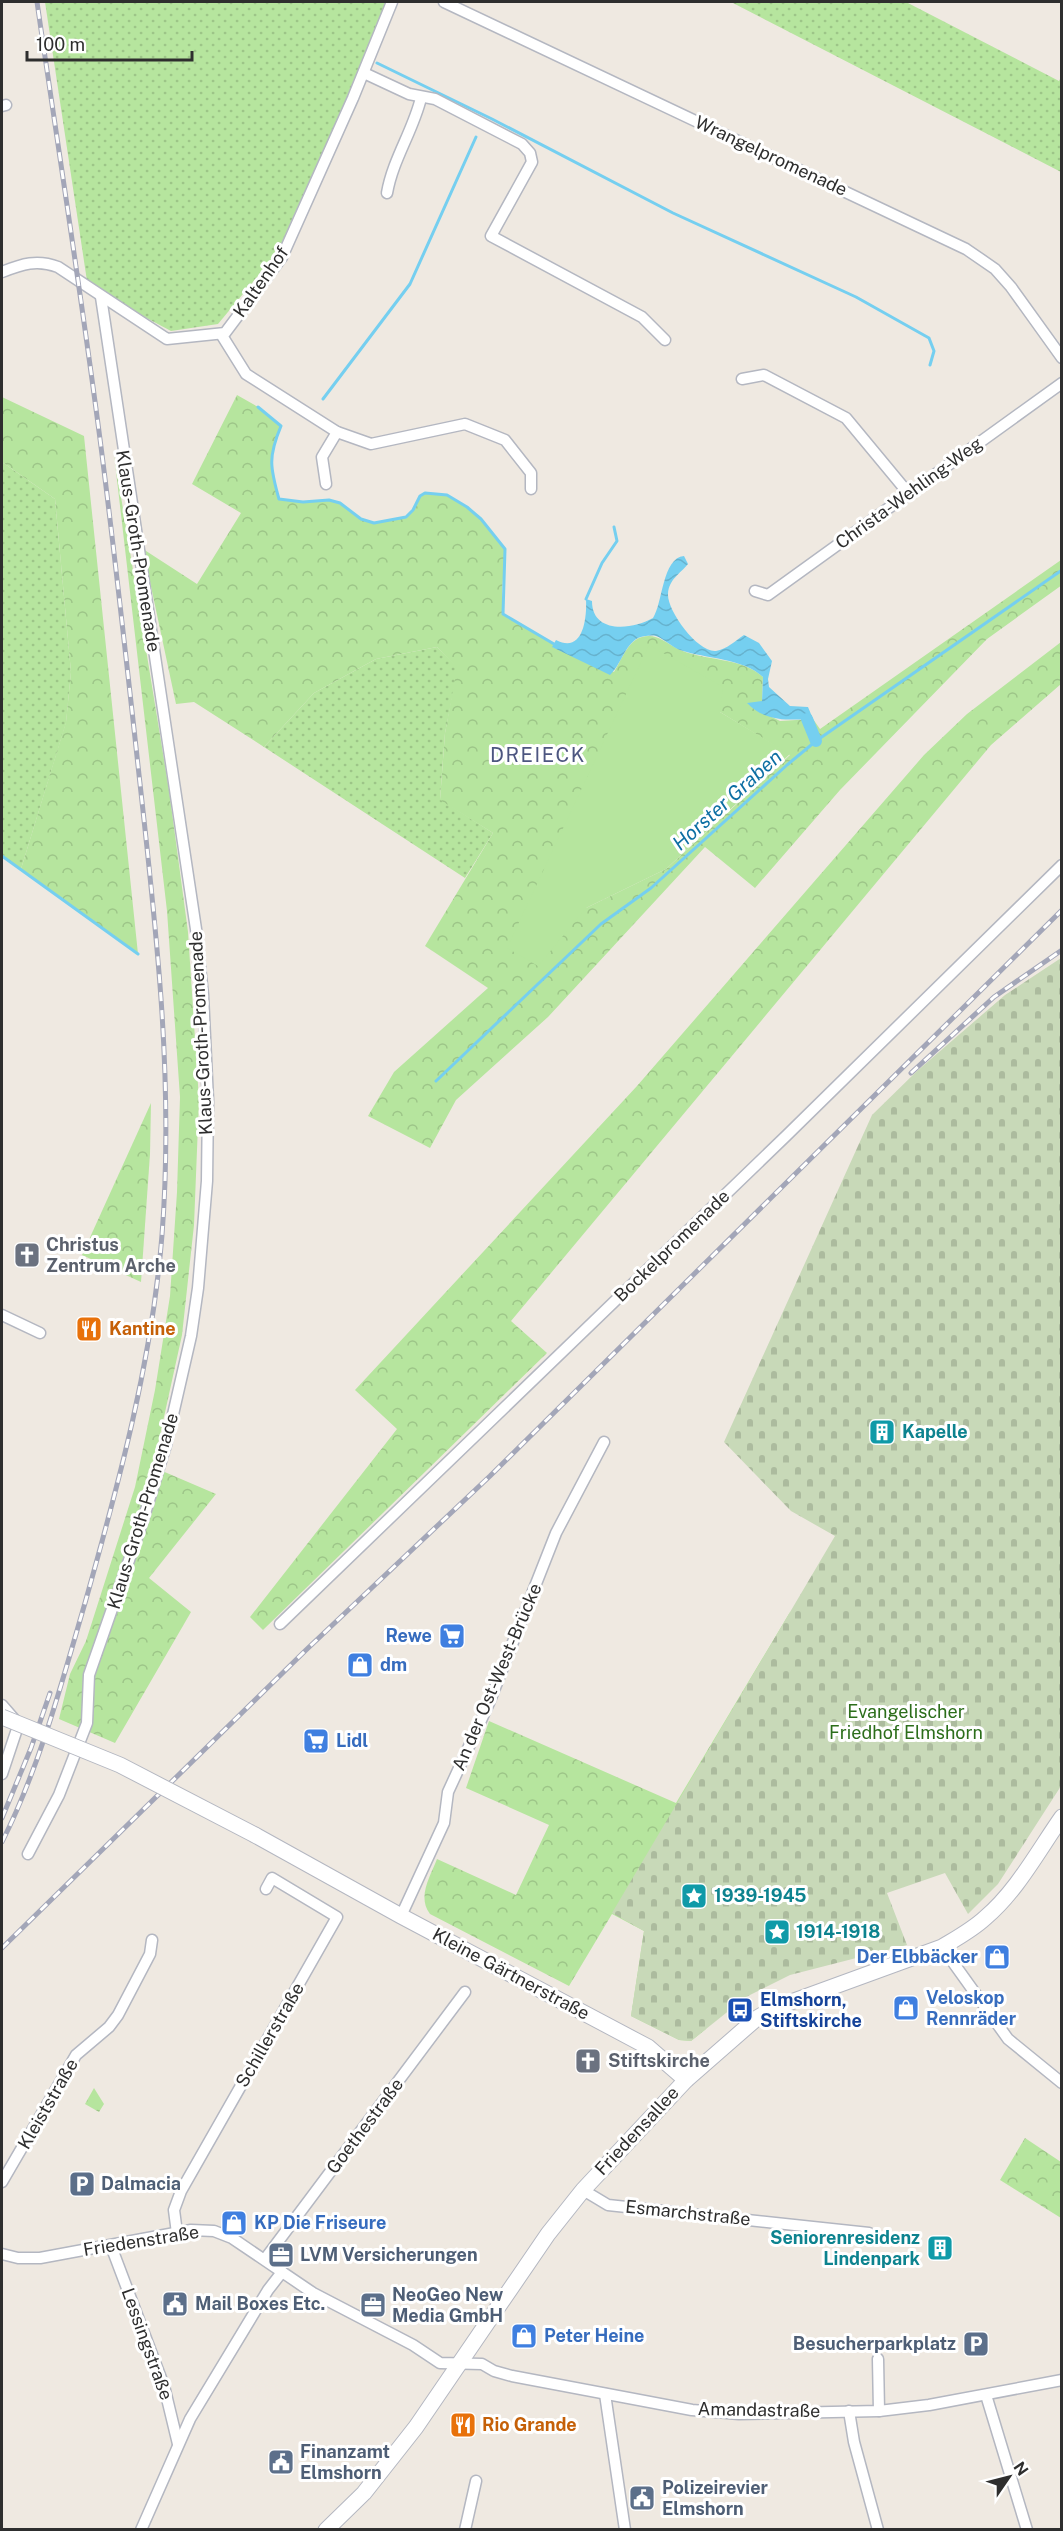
<svg xmlns="http://www.w3.org/2000/svg" width="1063" height="2531" font-family="'Public Sans',sans-serif">
<defs>
<pattern id="grass-dots" width="8" height="8" patternUnits="userSpaceOnUse" patternTransform="scale(1.5)"><rect width="8" height="8" fill="#b6e59e"/><path d="M2 2h.1M6 6h.1" fill="none" stroke="#9dc588" stroke-width="1.8" stroke-linecap="round"/></pattern>
<pattern id="forest-crowns" width="20" height="18" patternUnits="userSpaceOnUse" patternTransform="scale(1.5)"><rect width="20" height="18" fill="#b6e59e"/><path d="M2 6a3 3 0 1 1 6 0M12 15a3 3 0 1 1 6 0" fill="none" stroke="#9dc588"/></pattern>
<pattern id="cemetery-stones" width="16" height="16" patternUnits="userSpaceOnUse" patternTransform="scale(1.5)"><rect width="16" height="16" fill="#c8d9b8"/><path d="M2 7V4a2 2 0 0 1 4 0v3zM10 15v-3a2 2 0 0 1 4 0v3z" fill="#acbb9e"/></pattern>
<pattern id="water-waves" width="16" height="10" patternUnits="userSpaceOnUse" patternTransform="scale(1.5)"><rect width="16" height="10" fill="#75cff0"/><path d="M0 5q4-4 8 0t8 0" fill="none" stroke="#66b2ce"/></pattern>
</defs>
<rect width="100%" height="100%" fill="#efe9e1"/>
<!-- grass -->
<g fill="url(#grass-dots)">
<path d="M45 2H386L345 102 277 253 218 324 171 331 122 305 87 281Z"/>
<path d="M731 2H906L1059 81 1061 77V172Z"/>
<path d="M2 462 55 499 71 672 66 723 21 869 2 856Z"/>
<path d="M437 647 458 668 445 733 440 799 493 833 465 878 264 747 314 693 376 659Z"/>
</g>
<!-- forest -->
<g fill="url(#forest-crowns)" fill-rule="evenodd">
<path d="M237 395 258 407 281 426C268 456 269 468 279 499L303 502 329 500 340 503 361 519 374 523 406 517 413 510 420 496 425 493 447 495 467 507 481 519 505 549 502 592 503 614 554 644 553 647 614 672C621 661 628 640 642 637 656 633 665 642 676 648 704 662 740 656 763 677L762 701 754 708 780 721 813 719 820 729 1061 560 1062 585 987 639 840 790 755 888 705 847 548 1017 456 1100 430 1148 368 1116 394 1072 488 988 425 946 493 833 440 800 445 733 457 668 437 647 376 659 314 693 264 747 194 702 176 704 143 549 197 584 241 513 192 484ZM720 712 790 755 666 869 586 908Z"/>
<path d="M2 397 84 436 138 954 21 869 66 722 71 672 55 499 2 462Z"/>
<path d="M114 454 169 790 188 932 199 1100 194 1225 182 1335 153 1467 216 1494 149 1578 191 1612 115 1743 59 1719 70 1674 86 1641 135 1487 155 1390 170 1296 177 1192 180 1097 167 911Z"/>
<path d="M1061 642V684L991 745 511 1321 547 1353 263 1630 250 1617 397 1429 355 1390 637 1086 924 755 967 714Z"/>
<path d="M151 1103 150 1154 141 1282 82 1255Z"/>
<path d="M790 1612 706 2029 691 2041 679 2040 631 2016 644 1931 612 1914 569 1986 430 1914C417 1897 430 1877 437 1859L516 1895 549 1825 466 1788 489 1721 676 1803Z"/>
<path d="M94 2088 104 2104 99 2112 85 2104Z"/>
<path d="M1025 2138 1061 2162V2218L1000 2180Z"/>
</g>
<!-- cemetery -->
<path fill="url(#cemetery-stones)" d="M1061 958V1786L998 1884 968 1914 945 1873 887 1893 907 1945 790 1975 746 1997 691 2041 679 2040 631 2016 644 1931 612 1913 835 1536 791 1511 724 1442 872 1115 917 1071 1005 995Z"/>
<!-- garden -->
<path fill="#b6e59e" d="M649 645 723 687 720 712 790 754 666 869 586 908 538 966 507 948Z"/>
<!-- water -->
<path fill="url(#water-waves)" d="M684 556 688 564C680 574 669 579 668 594 667 611 698 653 716 651 727 649 735 641 744 635L759 643 772 661 768 679 769 687 790 706 808 707 813 719C789 720 765 722 747 703L762 701 763 677C743 658 706 659 680 650 672 647 664 639 656 636 651 635 642 636 638 638 624 646 621 665 610 675L552 647 556 640C583 654 587 619 586 599L592 601C592 634 632 630 653 618 663 603 662 558 684 556Z"/>
<g fill="none" stroke-linecap="round" stroke-linejoin="round">
<!-- stream -->
<g stroke="#75cff0" stroke-width="3">
<path d="M377 63 492 119 673 213 856 297 929 338 934 351 930 365"/>
<path d="M323 399 410 284 476 137"/>
<path d="M258 407 281 426C268 457 270 467 279 499L303 502 329 500 340 503 361 519 374 523 406 517 413 510 420 496 425 493 447 495 467 507 481 519 505 549 503 614 554 644"/>
<path d="M586 599 602 563 617 541 614 527"/>
<path d="M2 856 138 954"/>
<path d="M436 1081 601 924 651 888 787 765 816 741 1062 570"/>
</g>
<!-- canal -->
<path stroke="#75cff0" stroke-width="12" d="M807 719 816 741"/>
<defs>
<g id="street">
<path d="M444 2 966 249 995 269 1011 287 1062 358"/>
<path d="M364 73 409 94 435 99 522 144 530 153 532 162 491 236 642 317 665 340"/>
<path d="M2 106 6 105"/>
<path d="M387 193C393 159 413 131 421 98"/>
<path d="M2 272C22 264 37 259 58 267L167 339 225 333 282 257 353 98 392 2"/>
<path d="M221 334 246 374 337 432 371 444 465 424 505 440 531 473V489"/>
<path d="M742 379 764 375 846 418 909 494"/>
<path d="M326 484 322 457 337 432"/>
<path d="M755 591 768 595 1062 383"/>
<path d="M2 1315 40 1333"/>
<path d="M280 1624 786 1136 1062 865"/>
<path d="M2 1705 15 1720 17 1729 2 1774"/>
<path d="M28 1854 59 1795 87 1723 89 1675 143 1520 166 1445 191 1336 198 1288 207 1181 208 1100 203 995 196 929 101 297"/>
<path d="M401 1916 444 1823 448 1792 489 1703 556 1533 604 1442"/>
<path d="M942 1947 1008 2039 1062 2083"/>
<path d="M2 2182 76 2055 109 2027 118 2015 150 1954 152 1940"/>
<path d="M583 2190 608 2205 869 2233"/>
<path d="M177 2233 174 2210 181 2191 337 1917 272 1878 266 1889"/>
<path d="M111 2246 164 2386 178 2444"/>
<path d="M2 2254 18 2258H40L191 2230 214 2231 232 2238 313 2293 413 2345 440 2363 482 2364 494 2371 512 2376 692 2410 739 2414 879 2411 929 2405 1062 2380"/>
<path d="M265 2259 465 1992"/>
<path d="M878 2359 879 2411"/>
<path d="M605 2394 625 2530"/>
<path d="M986 2395 1027 2530"/>
<path d="M849 2411 854 2442 878 2530"/>
<path d="M141 2530 190 2419 268 2290 282 2272"/>
<path d="M465 2530 476 2481"/>
</g>
<g id="secondary">
<path d="M255 1835 401 1916 648 2047 686 2080"/>
<path d="M326 2530 364 2493 416 2427 548 2234 583 2190 686 2080 757 2018 772 2009 942 1947C957 1938 972 1930 985 1918 1017 1891 1038 1851 1062 1817"/>
</g>
</defs>
<!-- street casing -->
<use href="#street" stroke="#b4b7c1" stroke-width="13"/>
<!-- secondary casing -->
<use href="#secondary" stroke="#b4b7c1" stroke-width="17"/>
<!-- street -->
<use href="#street" stroke="#fff" stroke-width="10"/>
<!-- secondary -->
<use href="#secondary" stroke="#fff" stroke-width="15"/>
<defs>
<g id="rail">
<path d="M911 1073 994 997 1062 950"/>
<path d="M2 1818 31 1748 50 1693"/>
<path d="M2 1842C40 1766 61 1685 85 1603 119 1482 152 1361 162 1235 175 1067 153 905 135 738 124 639 113 539 100 439 81 293 58 147 37 2"/>
<path d="M2 1948 306 1650 490 1476 1062 910"/>
</g>
</defs>
<!-- rail casing -->
<use href="#rail" stroke="#a3a6b8" stroke-width="5"/>
<!-- rail -->
<use href="#rail" stroke="#fff" stroke-width="3" stroke-dasharray="9" stroke-linecap="butt"/>
<defs>
<path id="secondary-bridge" d="M2 1717 120 1765 255 1835"/>
</defs>
<!-- secondary-bridge casing -->
<use href="#secondary-bridge" stroke="#b4b7c1" stroke-width="17" stroke-linecap="butt"/>
<!-- secondary-bridge -->
<use href="#secondary-bridge" stroke="#fff" stroke-width="15"/>
</g>
<!-- icons -->
<defs>
<symbol id="church-square" viewBox="-11 -11 22 22"><rect x="-9" y="-9" width="18" height="18" rx="4" fill="#6b7280" stroke="#fff"/><path d="M-1.2-6h2.4v3.5h3.3v2.4h-3.3V6h-2.4V-.1h-3.3v-2.4h3.3Z" fill="#fff"/></symbol>
<symbol id="restaurant-square" viewBox="-11 -11 22 22"><rect x="-9" y="-9" width="18" height="18" rx="4" fill="#e8710a" stroke="#fff"/><path d="M-5-6h1v4h1v-4h1v4h1v-4h1v5L-1.5 .5V6h-2V.5L-5-1ZM5-6V6H3V1.5H1.5Q1.5-4 5-6Z" fill="#fff"/></symbol>
<symbol id="building-square" viewBox="-11 -11 22 22"><rect x="-9" y="-9" width="18" height="18" rx="4" fill="#0f9aa8" stroke="#fff"/><path d="M-4-6H4V6H1V3H-1V6H-4ZM-2.5-4.3h1.7v1.8h-1.7ZM.8-4.3h1.7v1.8H.8ZM-2.5-1h1.7V.8h-1.7ZM.8-1h1.7V.8H.8Z" fill="#fff"/></symbol>
<symbol id="supermarket-square" viewBox="-11 -11 22 22"><rect x="-9" y="-9" width="18" height="18" rx="4" fill="#3f7fe0" stroke="#fff"/><path d="M-6-5.5h2.5l.6 2H6L4.5 2H-2.5L-4.4-4H-6ZM-1.5 3.2a1.3 1.3 0 1 0 .1 0ZM3 3.2a1.3 1.3 0 1 0 .1 0Z" fill="#fff"/></symbol>
<symbol id="shop-square" viewBox="-11 -11 22 22"><rect x="-9" y="-9" width="18" height="18" rx="4" fill="#3f7fe0" stroke="#fff"/><path d="M-5-2.5h2.3a2.7 3.5 0 0 1 5.4 0H5L5.5 6h-11ZM-1.5-2.5h3a1.5 2.3 0 0 0-3 0Z" fill="#fff"/></symbol>
<symbol id="sight-square" viewBox="-11 -11 22 22"><rect x="-9" y="-9" width="18" height="18" rx="4" fill="#0f9aa8" stroke="#fff"/><path d="M0-6L1.8-2.2L6-1.7L2.9 1.2L3.7 5.4L0 3.3L-3.7 5.4L-2.9 1.2L-6-1.7L-1.8-2.2Z" fill="#fff"/></symbol>
<symbol id="bus-square" viewBox="-11 -11 22 22"><rect x="-9" y="-9" width="18" height="18" rx="4" fill="#1a4fb4" stroke="#fff"/><path d="M-5-6H5V4H4V6H2V4H-2V6H-4V4H-5ZM-3.5-4V0h7V-4ZM-3.5 1.2v1.5H-2V1.2ZM2 1.2v1.5H3.5V1.2Z" fill="#fff"/></symbol>
<symbol id="parking-square" viewBox="-11 -11 22 22"><rect x="-9" y="-9" width="18" height="18" rx="4" fill="#5c6f8a" stroke="#fff"/><path d="M-3.5-5.5H1a3.5 3.5 0 0 1 0 7H-1V5.5H-3.5ZM-1-3.4V-.6H.8a1.4 1.4 0 0 0 0-2.8Z" fill="#fff"/></symbol>
<symbol id="office-square" viewBox="-11 -11 22 22"><rect x="-9" y="-9" width="18" height="18" rx="4" fill="#5c6f8a" stroke="#fff"/><path d="M-6-3h4V-5.5h4V-3h4V5H-6ZM-1-4.5V-3h2v-1.5ZM-6 0V1H6V0Z" fill="#fff"/></symbol>
<symbol id="civic-square" viewBox="-11 -11 22 22"><rect x="-9" y="-9" width="18" height="18" rx="4" fill="#5c6f8a" stroke="#fff"/><path d="M-.6-6.5H3V-4.5H.6V-3L4-1V1h2V6H-6V1h2V-1L-.6-3ZM-1.2 2.5V6h2.4V2.5Z" fill="#fff"/></symbol>
</defs>
<g fill-rule="evenodd">
<use href="#church-square" x="12" y="1240" width="30" height="30"/>
<use href="#restaurant-square" x="74" y="1314" width="30" height="30"/>
<use href="#building-square" x="867" y="1417" width="30" height="30"/>
<use href="#supermarket-square" x="437" y="1621" width="30" height="30"/>
<use href="#shop-square" x="345" y="1650" width="30" height="30"/>
<use href="#supermarket-square" x="301" y="1726" width="30" height="30"/>
<use href="#sight-square" x="679" y="1881" width="30" height="30"/>
<use href="#sight-square" x="762" y="1917" width="30" height="30"/>
<use href="#shop-square" x="982" y="1942" width="30" height="30"/>
<use href="#shop-square" x="891" y="1993" width="30" height="30"/>
<use href="#bus-square" x="725" y="1995" width="30" height="30"/>
<use href="#church-square" x="573" y="2046" width="30" height="30"/>
<use href="#parking-square" x="67" y="2169" width="30" height="30"/>
<use href="#shop-square" x="219" y="2208" width="30" height="30"/>
<use href="#building-square" x="925" y="2233" width="30" height="30"/>
<use href="#office-square" x="266" y="2240" width="30" height="30"/>
<use href="#civic-square" x="160" y="2289" width="30" height="30"/>
<use href="#office-square" x="358" y="2290" width="30" height="30"/>
<use href="#shop-square" x="509" y="2321" width="30" height="30"/>
<use href="#parking-square" x="961" y="2329" width="30" height="30"/>
<use href="#restaurant-square" x="448" y="2410" width="30" height="30"/>
<use href="#civic-square" x="266" y="2447" width="30" height="30"/>
<use href="#civic-square" x="627" y="2483" width="30" height="30"/>
</g>
<g text-anchor="middle" stroke-width="6" stroke-linejoin="round" paint-order="stroke">
<!-- street labels -->
<g font-size="18" fill="#2e2e2e" stroke="#fff">
<text transform="translate(771 156) rotate(25)" y="6">Wrangelpromenade</text>
<text transform="translate(261 282) rotate(-55)" y="6">Kaltenhof</text>
<text transform="translate(909 493) rotate(-36)" y="6">Christa-Wehling-Weg</text>
<text transform="translate(138 551) rotate(81)" y="6">Klaus-Groth-Promenade</text>
<text transform="translate(201 1033) rotate(-93)" y="6">Klaus-Groth-Promenade</text>
<text transform="translate(672 1246) rotate(-44)" y="6">Bockelpromenade</text>
<text transform="translate(143 1511) rotate(-73)" y="6">Klaus-Groth-Promenade</text>
<text transform="translate(497 1677) rotate(-67)" y="6">An der Ost-West-Brücke</text>
<text transform="translate(511 1974) rotate(28)" y="6">Kleine Gärtnerstraße</text>
<text transform="translate(270 2035) rotate(-60)" y="6">Schillerstraße</text>
<text transform="translate(48 2104) rotate(-60)" y="6">Kleiststraße</text>
<text transform="translate(365 2126) rotate(-53)" y="6">Goethestraße</text>
<text transform="translate(637 2131) rotate(-47)" y="6">Friedensallee</text>
<text transform="translate(688 2213) rotate(6)" y="6">Esmarchstraße</text>
<text transform="translate(141 2241) rotate(-9)" y="6">Friedenstraße</text>
<text transform="translate(147 2344) rotate(70)" y="6">Lessingstraße</text>
<text transform="translate(759 2410) rotate(1)" y="6">Amandastraße</text>
</g>
<!-- worship labels -->
<g font-size="18" font-weight="bold" fill="#5b616d" stroke="#fff" text-anchor="start">
<text x="46" y="1251">Christus<tspan x="46" dy="21">Zentrum Arche</tspan></text>
<text x="608" y="2067">Stiftskirche</text>
</g>
<!-- food labels -->
<g font-size="18" font-weight="bold" fill="#c56008" stroke="#fff" text-anchor="start">
<text x="109" y="1335">Kantine</text>
<text x="482" y="2431">Rio Grande</text>
</g>
<!-- culture labels -->
<g font-size="18" font-weight="bold" fill="#0d838f" stroke="#fff" text-anchor="start">
<text x="902" y="1438">Kapelle</text>
<text x="714" y="1902">1939-1945</text>
<text x="796" y="1938">1914-1918</text>
<text x="920" y="2244" text-anchor="end">Seniorenresidenz<tspan x="920" dy="21">Lindenpark</tspan></text>
</g>
<!-- shop labels -->
<g font-size="18" font-weight="bold" fill="#366cbe" stroke="#fff" text-anchor="start">
<text x="432" y="1642" text-anchor="end">Rewe</text>
<text x="380" y="1671">dm</text>
<text x="336" y="1747">Lidl</text>
<text x="978" y="1963" text-anchor="end">Der Elbbäcker</text>
<text x="926" y="2004">Veloskop<tspan x="926" dy="21">Rennräder</tspan></text>
<text x="254" y="2229">KP Die Friseure</text>
<text x="544" y="2342">Peter Heine</text>
</g>
<!-- park labels -->
<g font-size="18" fill="#2c6e1b" stroke="#fff">
<text x="906" y="1718">Evangelischer<tspan x="906" dy="21">Friedhof Elmshorn</tspan></text>
</g>
<!-- transit labels -->
<g font-size="18" font-weight="bold" fill="#164399" stroke="#fff" text-anchor="start">
<text x="760" y="2006">Elmshorn,<tspan x="760" dy="21">Stiftskirche</tspan></text>
</g>
<!-- service labels -->
<g font-size="18" font-weight="bold" fill="#4e5e75" stroke="#fff" text-anchor="start">
<text x="101" y="2190">Dalmacia</text>
<text x="300" y="2261">LVM Versicherungen</text>
<text x="392" y="2301">NeoGeo New<tspan x="392" dy="21">Media GmbH</tspan></text>
<text x="195" y="2310">Mail Boxes Etc.</text>
<text x="956" y="2350" text-anchor="end">Besucherparkplatz</text>
<text x="300" y="2458">Finanzamt<tspan x="300" dy="21">Elmshorn</tspan></text>
<text x="662" y="2494">Polizeirevier<tspan x="662" dy="21">Elmshorn</tspan></text>
</g>
<!-- neighbourhood labels -->
<g font-size="20" letter-spacing="1.5" fill="#4d5680" stroke="#fff">
<text x="538" y="762">DREIECK</text>
</g>
<!-- water labels -->
<g font-size="20" font-style="italic" fill="#0d6fa3" stroke="#fff">
<text transform="translate(727 800) rotate(-42)" y="7">Horster Graben</text>
</g>
</g>
<!-- border -->
<rect width="1063" height="2531" fill="none" stroke="#2e2e2e" stroke-width="6"/>
<!-- north arrow -->
<g transform="translate(1009 2477) rotate(55)" stroke="#ffffff" stroke-width="4.5" paint-order="stroke">
<path d="M0-4.5L10 22L0 15L-10 22Z" fill="#2e2e2e"/>
<text y="-9" font-size="16" font-weight="bold" text-anchor="middle" fill="#2e2e2e">N</text>
</g>
<!-- scale -->
<path d="M27 51v9h165v-9" fill="none" stroke="#2e2e2e" stroke-width="3"/>
<text x="36" y="51" font-size="18" fill="#2e2e2e" stroke="#ffffff" stroke-width="4.5" paint-order="stroke">100 m</text>
</svg>
